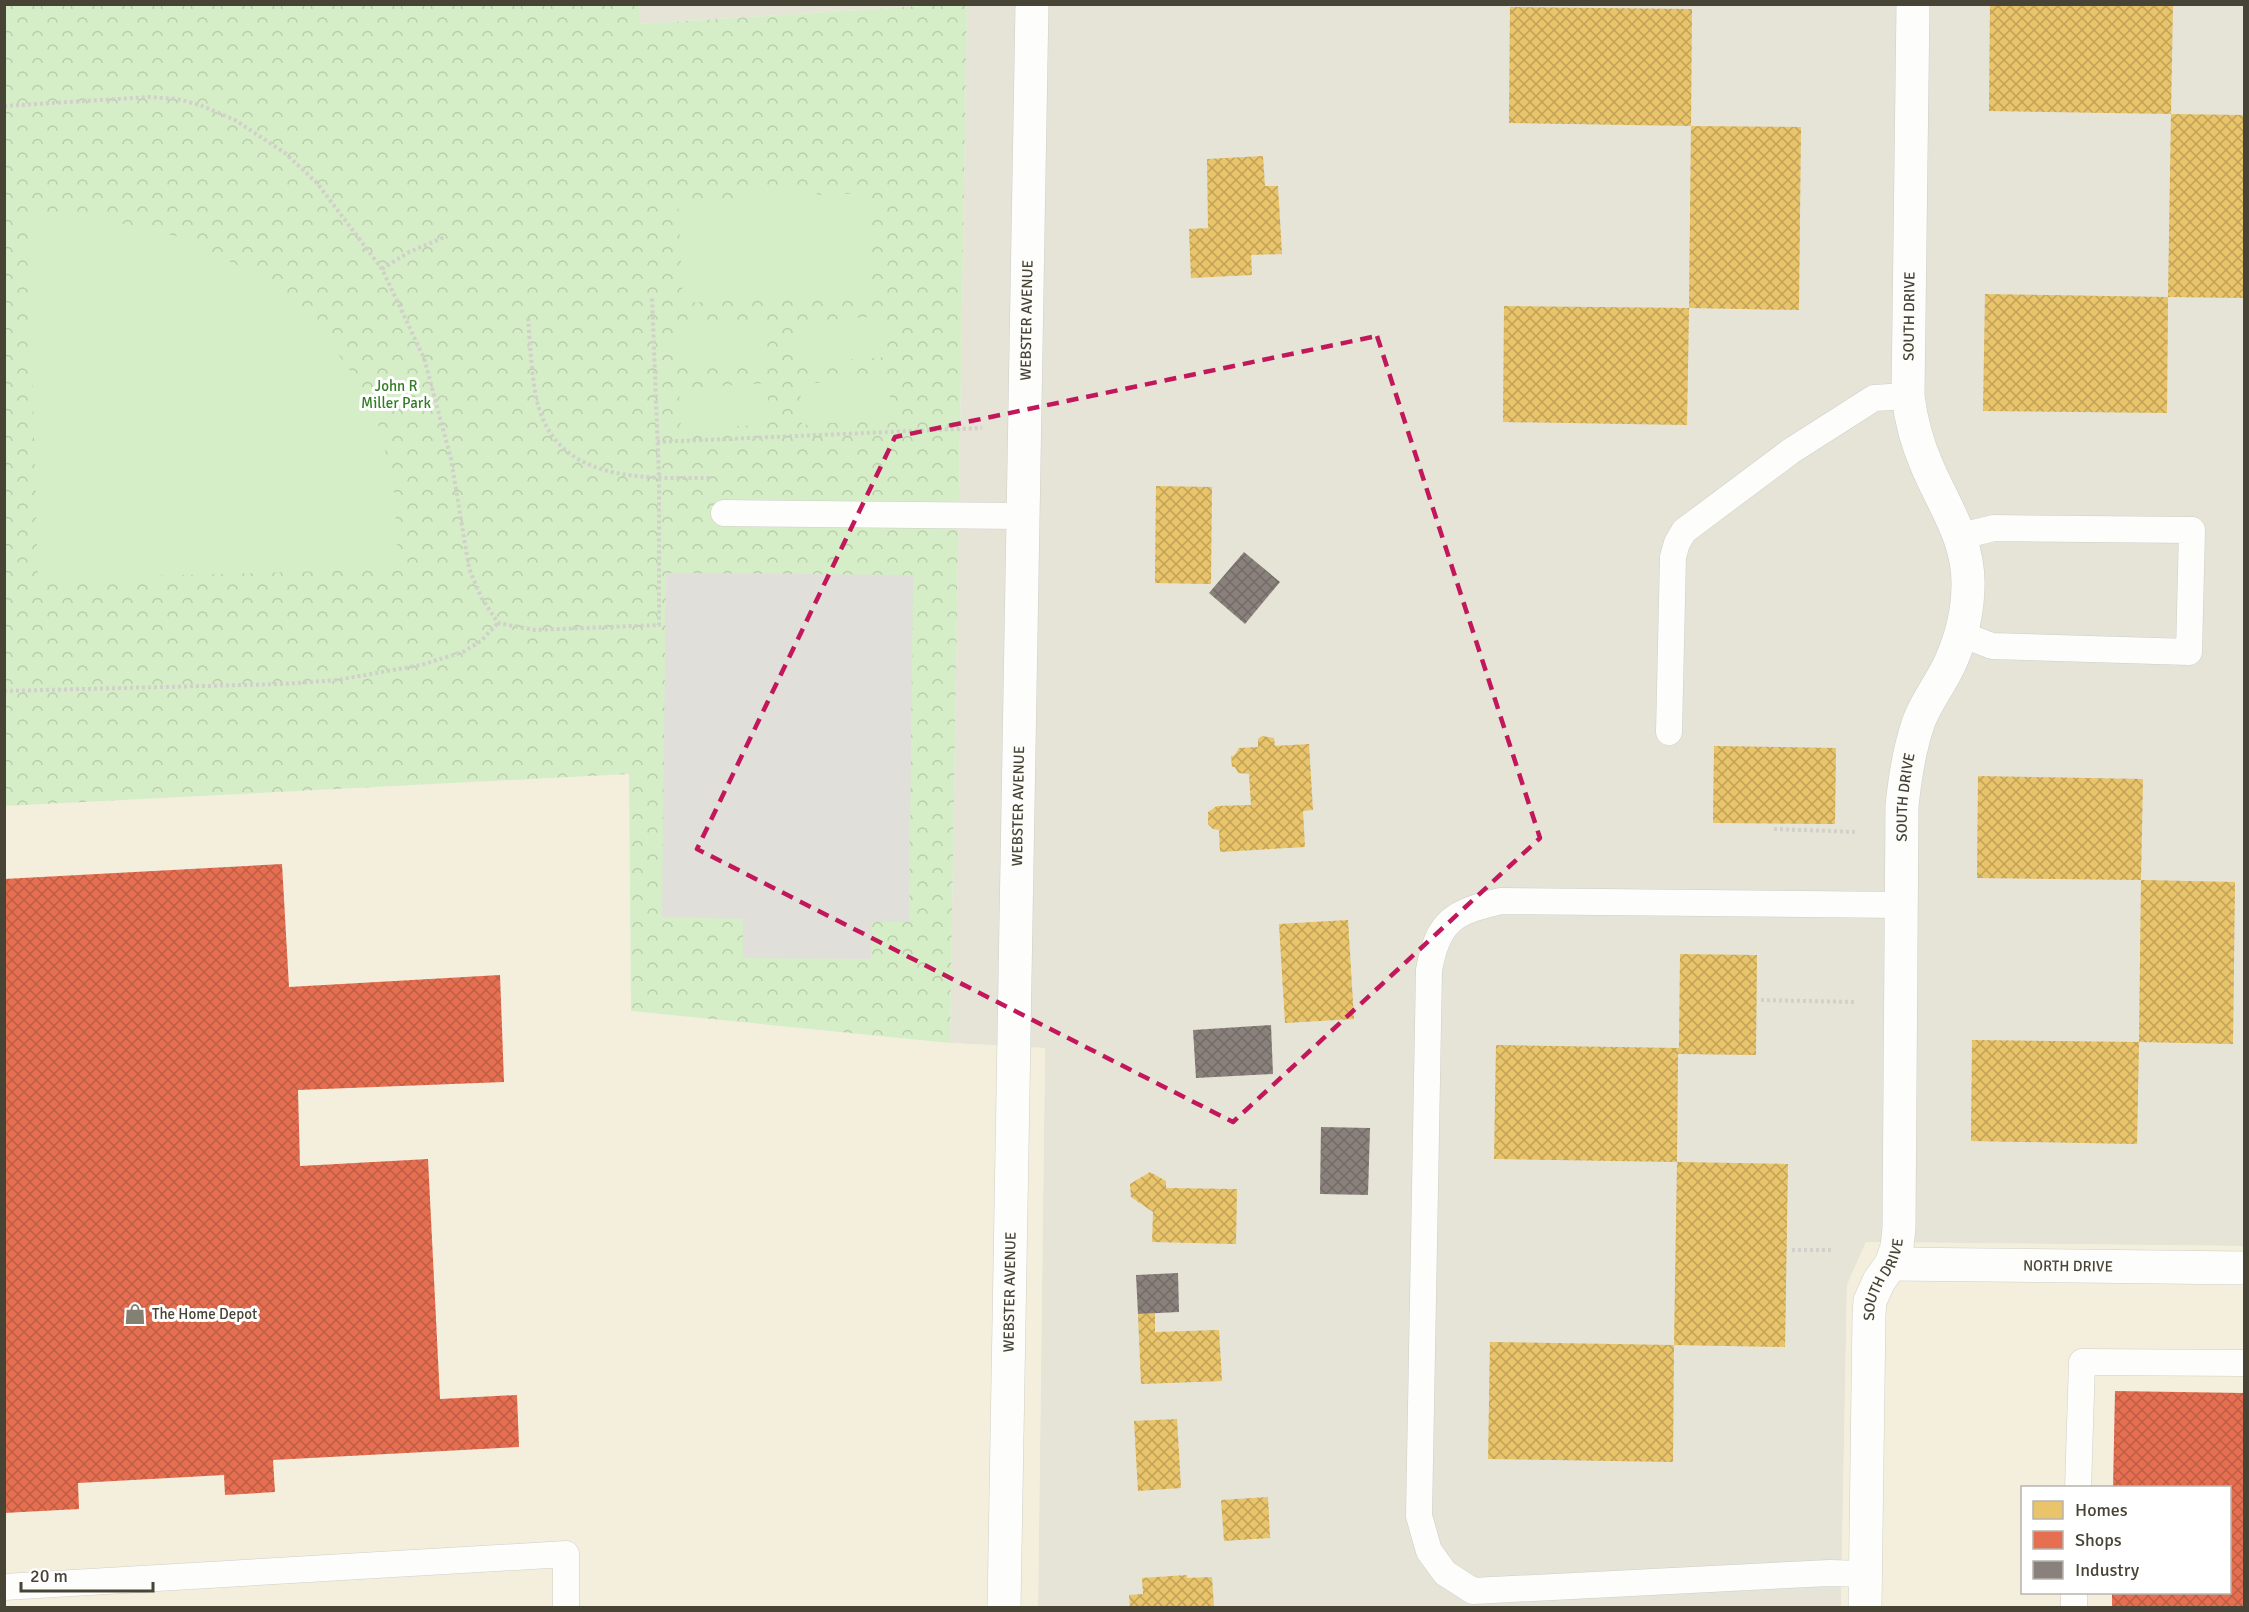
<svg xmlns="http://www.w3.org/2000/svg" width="2249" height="1612" font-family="Signika,sans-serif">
<defs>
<pattern id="forest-crowns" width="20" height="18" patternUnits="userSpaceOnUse" patternTransform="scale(1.5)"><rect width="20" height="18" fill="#d6eec8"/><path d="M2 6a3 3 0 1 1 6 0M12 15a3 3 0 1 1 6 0" fill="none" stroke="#b9cdac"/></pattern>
<pattern id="homes-cross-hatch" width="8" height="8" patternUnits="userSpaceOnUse" patternTransform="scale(1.5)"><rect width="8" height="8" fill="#e9c46a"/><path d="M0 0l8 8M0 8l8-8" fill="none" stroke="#bfa158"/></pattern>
<pattern id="shops-cross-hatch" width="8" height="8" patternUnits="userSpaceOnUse" patternTransform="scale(1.5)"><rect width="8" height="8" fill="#e76f51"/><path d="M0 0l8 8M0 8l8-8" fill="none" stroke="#bd5d44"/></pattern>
<pattern id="industry-cross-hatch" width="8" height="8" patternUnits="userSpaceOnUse" patternTransform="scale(1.5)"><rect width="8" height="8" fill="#8a817c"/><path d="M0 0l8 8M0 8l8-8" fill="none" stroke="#736b66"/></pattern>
</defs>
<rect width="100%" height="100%" fill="#f0f0ea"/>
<!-- residential -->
<g fill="#e5e4d7">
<path d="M639 5H936L639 24Z"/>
<path d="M967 5H2244V1246L1866 1242 1847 1285 1841 1607H1038L1045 1048 950 1043Z"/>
</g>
<!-- commercial -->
<g fill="#f4efdc" fill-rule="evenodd">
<path d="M629 774 631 1011 950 1043 1045 1048 1038 1607 5 1608V806Z"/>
<path d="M1866 1242 2244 1246V1607L1841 1608 1847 1285ZM2022 1488H2230V1592H2022Z"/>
</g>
<!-- forest -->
<path fill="url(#forest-crowns)" d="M639 4 640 24 936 5H967L950 1043 631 1011 629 774 5 806V5Z"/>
<!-- garden -->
<g fill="#d6eec8">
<path d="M817 187V195L868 193 872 295 683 303 678 200 733 198V191Z"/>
<path d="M28 218 102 219 185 238 254 274 319 327 372 402 393 480 399 569 38 579Z"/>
<path d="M885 316 887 357 798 363 796 322Z"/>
<path d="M764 322 767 363 678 368 676 327Z"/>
<path d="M889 378 891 419 802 425 800 384Z"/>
<path d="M767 383 769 424 681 430 679 389Z"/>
</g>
<!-- parking -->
<path fill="#e0dfd9" d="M666 573 913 575 909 922H872L871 959 743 958V919L662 917Z"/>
<!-- homes -->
<g fill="url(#homes-cross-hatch)">
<path d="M1990 4H2173L2171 114 1989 111Z"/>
<path d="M1510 7 1692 9 1691 126 1509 123Z"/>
<path d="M2171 114 2244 115V298L2168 297Z"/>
<path d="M1691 126 1801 127 1799 310 1689 308Z"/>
<path d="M1263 156 1265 186H1278L1282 254 1251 255 1252 275 1191 278 1189 229 1208 228 1207 159Z"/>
<path d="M1985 294 2168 297 2167 413 1983 411Z"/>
<path d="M1504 306 1689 308 1687 425 1503 422Z"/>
<path d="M1156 486 1212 487 1211 584 1155 583Z"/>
<path d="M1262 736 1274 738 1275 746 1309 744 1313 810 1303 811 1305 847 1220 852 1219 830 1213 829 1208 824V812L1217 806 1251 805 1249 774 1238 773 1235 767H1232L1231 756H1234L1239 748 1258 747V739Z"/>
<path d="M1714 746 1836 748 1835 824 1713 823Z"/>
<path d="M1978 776 2143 779 2141 880 1977 878Z"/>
<path d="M2141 880 2235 882 2233 1044 2139 1042Z"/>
<path d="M1348 920 1354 1019 1285 1023 1279 924Z"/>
<path d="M1680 954 1757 955 1756 1055 1678 1054 1677 1162 1494 1159 1496 1045 1679 1048Z"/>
<path d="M1972 1040 2139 1042 2137 1144 1971 1141Z"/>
<path d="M1677 1162 1788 1164 1785 1347 1674 1345Z"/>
<path d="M1150 1172 1166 1181V1188L1237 1189 1236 1244 1152 1242 1153 1212 1131 1197 1130 1184Z"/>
<path d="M1155 1313V1332L1219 1330 1222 1381 1141 1384 1138 1314Z"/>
<path d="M1490 1342 1674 1345 1673 1462 1488 1459Z"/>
<path d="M1177 1419 1181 1488 1138 1491 1134 1421Z"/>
<path d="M1268 1497 1270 1538 1224 1541 1221 1500Z"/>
<path d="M1187 1575V1578L1212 1577 1214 1608H1130L1129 1595 1143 1594 1142 1578Z"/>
</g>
<!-- shops -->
<g fill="url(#shops-cross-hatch)">
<path d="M282 864 289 987 500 975 504 1082 298 1090 300 1166 428 1159 440 1399 517 1395 519 1447 273 1460 275 1492 225 1495 224 1475 78 1483 79 1509 4 1513V879Z"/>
<path d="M2115 1391 2244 1393V1608H2112V1592H2230V1488H2113Z"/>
</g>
<!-- industry -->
<g fill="url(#industry-cross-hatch)">
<path d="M1244 552 1280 582 1245 624 1209 593Z"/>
<path d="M1271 1025 1273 1074 1196 1078 1193 1030Z"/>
<path d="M1321 1127 1370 1128 1368 1195 1320 1194Z"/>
<path d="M1178 1273 1179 1312 1138 1314 1136 1275Z"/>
</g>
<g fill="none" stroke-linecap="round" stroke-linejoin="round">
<defs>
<g id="lane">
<path d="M724 513 1022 516"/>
<path d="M1961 634 1992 646 2189 652 2192 530 1994 528 1961 536"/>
<path d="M1669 732 1673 557 1677 543 1684 531 1791 451 1874 398 1908 396"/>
<path d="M2078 1488 2082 1362 2244 1363"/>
<path d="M1866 1574 1829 1573 1473 1591 1445 1573 1429 1551 1419 1516 1429 970C1438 920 1454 912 1501 901L1901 905"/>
<path d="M4 1587 566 1554V1608"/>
<path d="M2074 1608V1592"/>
</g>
<g id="street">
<path id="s1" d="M1891 1264 2244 1268"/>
<path id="s2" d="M1004 1608 1032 4"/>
<path id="s3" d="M1865 1608 1869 1315 1870 1301 1879 1281 1891 1264 1897 1247 1899 1228 1902 806C1905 777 1909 749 1919 721 1927 700 1942 682 1951 661 1961 638 1968 611 1968 585 1969 540 1944 506 1927 466 1917 443 1911 421 1908 396L1913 4"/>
</g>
</defs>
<!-- lane casing -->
<use href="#lane" stroke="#cfcec7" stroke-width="27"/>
<!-- street casing -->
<use href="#street" stroke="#cfcec7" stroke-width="34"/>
<!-- path -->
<g stroke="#d1d0ca" stroke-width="4" stroke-dasharray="3 3" stroke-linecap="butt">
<path d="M4 106 149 97 177 99 200 105 235 120 285 153 317 183 382 269 424 358 451 459 469 568 481 597 498 623 535 630 659 625V478L652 297"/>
<path d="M382 269 409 252 445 237"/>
<path d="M528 318C530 342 531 367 535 391 550 484 640 478 712 478"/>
<path d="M657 442 982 428"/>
<path d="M4 691 283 684 337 680 421 665 463 652 481 641 498 623"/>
<path d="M1774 829 1856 832"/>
<path d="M1761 1000 1854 1002"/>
<path d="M1792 1250H1834"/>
</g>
<!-- lane -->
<use href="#lane" stroke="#fdfdfc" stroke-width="26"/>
<!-- street -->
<use href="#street" stroke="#fdfdfc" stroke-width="33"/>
</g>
<!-- marked area -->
<path fill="none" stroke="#c2185b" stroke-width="4.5" stroke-dasharray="12 8" stroke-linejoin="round" d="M1377 336 1540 838 1233 1122 697 849 895 437Z"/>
<!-- icons -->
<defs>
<symbol id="shop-bare" viewBox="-9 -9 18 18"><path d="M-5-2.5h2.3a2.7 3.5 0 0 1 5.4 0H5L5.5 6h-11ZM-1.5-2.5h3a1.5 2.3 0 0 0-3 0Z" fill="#838074" stroke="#fff" stroke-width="2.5" paint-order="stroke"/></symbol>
</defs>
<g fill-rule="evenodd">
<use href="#shop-bare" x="120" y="1299" width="30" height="30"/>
</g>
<g text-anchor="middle" stroke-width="6" stroke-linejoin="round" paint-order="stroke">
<!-- street labels -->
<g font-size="15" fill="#484435" stroke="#fff">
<text dy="5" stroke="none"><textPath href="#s3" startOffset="1322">SOUTH DRIVE</textPath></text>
<text dy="5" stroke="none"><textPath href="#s2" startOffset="1288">WEBSTER AVENUE</textPath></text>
<text dy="5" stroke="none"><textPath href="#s3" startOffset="818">SOUTH DRIVE</textPath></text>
<text dy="5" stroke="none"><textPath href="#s2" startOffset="802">WEBSTER AVENUE</textPath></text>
<text dy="5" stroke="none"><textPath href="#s1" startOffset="177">NORTH DRIVE</textPath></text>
<text dy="5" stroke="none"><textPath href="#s3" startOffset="332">SOUTH DRIVE</textPath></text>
<text dy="5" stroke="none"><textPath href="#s2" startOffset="316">WEBSTER AVENUE</textPath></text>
</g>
<!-- park labels -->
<g font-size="15" fill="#327e23" stroke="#fff">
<text x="396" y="391">John R<tspan x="396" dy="17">Miller Park</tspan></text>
</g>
<!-- poi labels -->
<g font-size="15" fill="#484435" stroke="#fff" text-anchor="start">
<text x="152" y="1319">The Home Depot</text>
</g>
</g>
<!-- border -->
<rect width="2249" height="1612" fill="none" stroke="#484435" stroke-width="12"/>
<!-- legend -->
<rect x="2021" y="1486" width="210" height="108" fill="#ffffff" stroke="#b6b4ae" stroke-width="1.5"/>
<rect x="2033" y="1501" width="30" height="18" fill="#e9c46a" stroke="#b6b4ae" stroke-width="1.5"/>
<text x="2075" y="1516" font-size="18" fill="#484435">Homes</text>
<rect x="2033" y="1531" width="30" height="18" fill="#e76f51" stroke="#b6b4ae" stroke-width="1.5"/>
<text x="2075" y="1546" font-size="18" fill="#484435">Shops</text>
<rect x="2033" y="1561" width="30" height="18" fill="#8a817c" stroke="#b6b4ae" stroke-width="1.5"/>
<text x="2075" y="1576" font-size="18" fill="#484435">Industry</text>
<!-- scale -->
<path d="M21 1582v9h132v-9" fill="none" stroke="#484435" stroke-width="3"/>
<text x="30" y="1582" font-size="18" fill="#484435" stroke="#ffffff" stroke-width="4.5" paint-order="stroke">20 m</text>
</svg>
